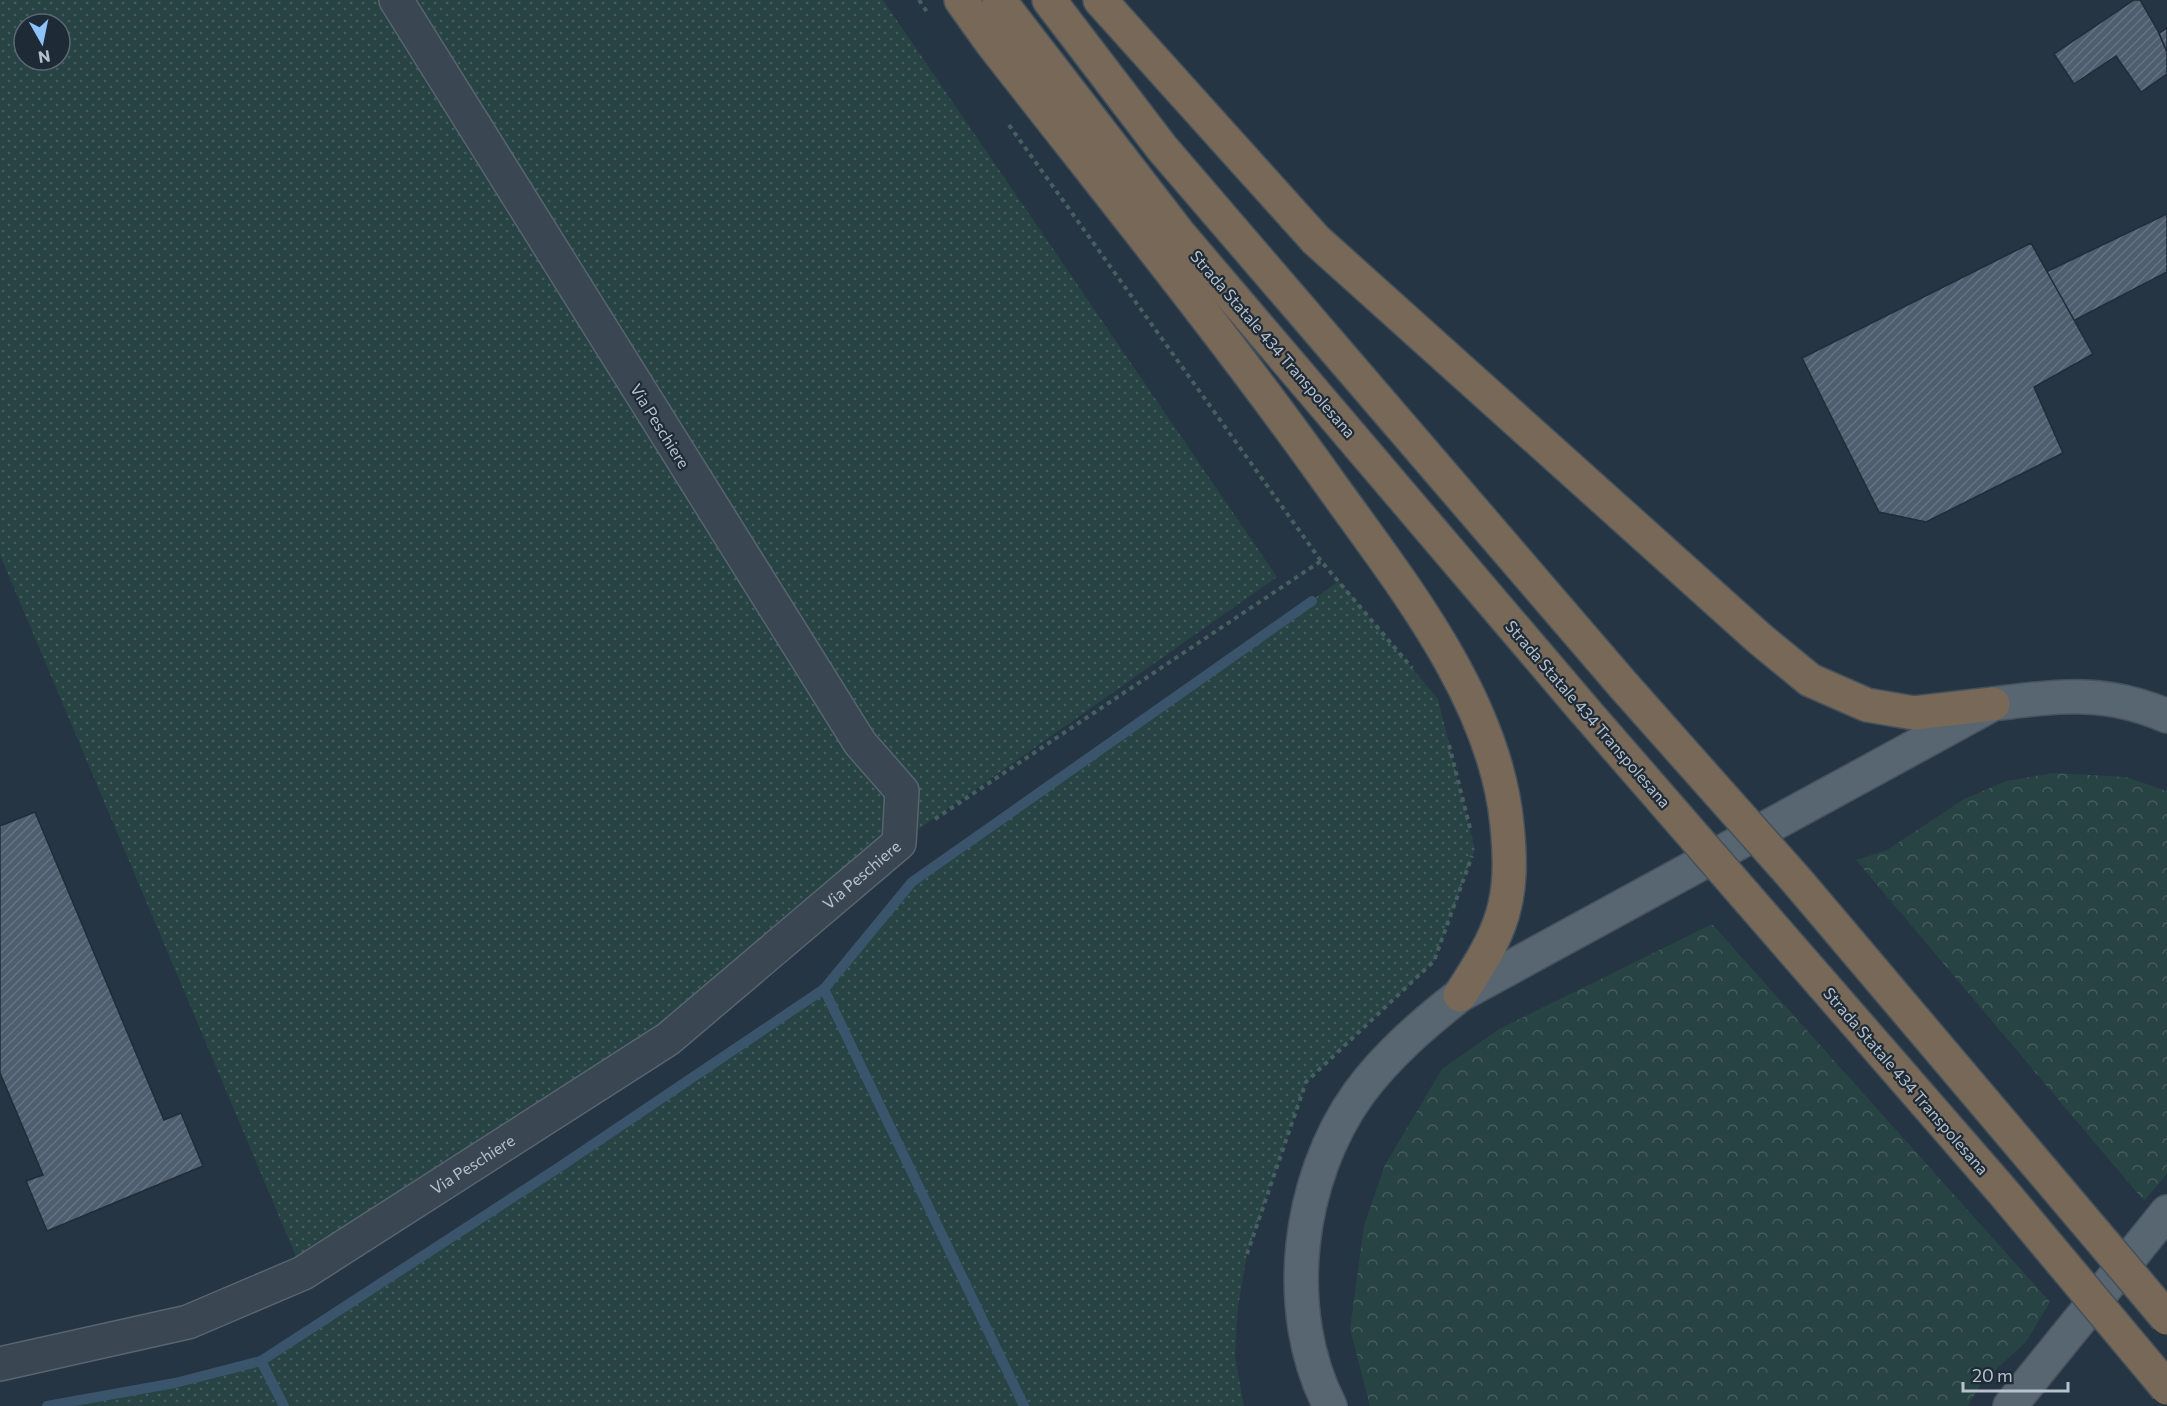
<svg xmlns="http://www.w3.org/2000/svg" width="2167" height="1406" font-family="Commissioner,sans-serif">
<defs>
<pattern id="grass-dots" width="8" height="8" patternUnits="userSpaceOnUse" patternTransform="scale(1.5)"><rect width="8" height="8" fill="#274343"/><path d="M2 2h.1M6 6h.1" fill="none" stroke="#445c5d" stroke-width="1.8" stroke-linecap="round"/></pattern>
<pattern id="forest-crowns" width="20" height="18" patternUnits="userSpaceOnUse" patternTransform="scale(1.5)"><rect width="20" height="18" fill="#274343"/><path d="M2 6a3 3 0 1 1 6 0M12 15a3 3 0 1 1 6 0" fill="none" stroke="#445c5d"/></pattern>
<pattern id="building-hatch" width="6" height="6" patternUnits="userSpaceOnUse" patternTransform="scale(1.5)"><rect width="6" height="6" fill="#4e5e6e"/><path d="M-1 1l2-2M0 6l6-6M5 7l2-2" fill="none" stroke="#657382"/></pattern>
</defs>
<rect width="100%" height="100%" fill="#253543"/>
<!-- grass -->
<g fill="url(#grass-dots)" fill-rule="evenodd">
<path d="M0 0H883L1277 577 899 843 668 1039 303 1273 0 555ZM24 24H60V60H24Z"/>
<path d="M1339 581 1438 699 1475 849 1434 961 1306 1082 1247 1254 1238 1307 1235 1356 1244 1406H47L175 1383 261 1361 558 1168 823 989 912 882Z"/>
</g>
<!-- forest -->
<g fill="url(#forest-crowns)">
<path d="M2053 773 2126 777 2167 791V1174L2144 1201 1856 860 1887 850 1964 799 2006 781Z"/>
<path d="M1712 924 2050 1302 2026 1342 1982 1382 1968 1406H1370L1350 1329 1364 1225 1385 1165 1442 1069 1499 1029Z"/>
</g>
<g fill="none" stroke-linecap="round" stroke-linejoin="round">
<!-- stream -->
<g stroke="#3a546c" stroke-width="10">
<path d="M824 989 1024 1406"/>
<path d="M261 1361 284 1406"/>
<path d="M47 1406 175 1383 261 1361 558 1168 824 989 912 882 1312 601"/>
</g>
</g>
<!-- building -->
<g fill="url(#building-hatch)" stroke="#202d39" stroke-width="1.5">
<path d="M2134 0H2140L2159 33 2167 52V74L2141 92 2116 56 2074 84 2054 54Z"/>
<path d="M2167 28V52L2159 33Z"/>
<path d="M2167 214V272L2073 321 2046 272Z"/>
<path d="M2031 243 2093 354 2034 387 2063 453 1926 522 1879 512 1802 358Z"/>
<path d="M35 812 164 1120 181 1113 203 1166 47 1231 26 1181 43 1175 0 1073V826Z"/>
</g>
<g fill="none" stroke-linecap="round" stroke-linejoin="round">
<defs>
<g id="minor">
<path id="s1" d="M0 1364 188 1322 303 1273 668 1039 899 843 902 791 860 743 396 0"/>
</g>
<g id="major">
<path d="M1330 1406C1281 1311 1297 1179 1359 1093 1387 1055 1423 1024 1460 995L1993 704C2058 696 2105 689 2167 716"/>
<path d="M2010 1406 2167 1212"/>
</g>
<g id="highway">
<path d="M961 0 991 42C1105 188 1222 332 1329 482 1401 583 1495 698 1507 825 1515 903 1502 931 1460 995"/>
<path d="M999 0 1180 235 1585 711"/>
<path d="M1049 0 1162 148 1624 686"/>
<path d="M1100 0 1316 240 1760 639 1810 680 1867 705 1914 713 1993 704"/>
</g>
</defs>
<!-- minor casing -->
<use href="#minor" stroke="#58646f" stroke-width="36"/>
<!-- major casing -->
<use href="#major" stroke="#47525e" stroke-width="36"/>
<!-- highway casing -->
<use href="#highway" stroke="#44515c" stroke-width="36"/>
<!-- path -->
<g stroke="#465f60" stroke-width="4" stroke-dasharray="4.5 4.5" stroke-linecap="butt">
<path d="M919 0 927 12"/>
<path d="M1009 125 1321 561"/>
<path d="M1449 745 1470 828"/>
<path d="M935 819 1321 561 1412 668"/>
<path d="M1247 1254 1306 1082 1434 961 1472 856"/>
</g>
<!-- minor -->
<use href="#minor" stroke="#3a4652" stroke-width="33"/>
<!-- major -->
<use href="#major" stroke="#586672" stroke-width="33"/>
<!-- highway -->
<use href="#highway" stroke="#786857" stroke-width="33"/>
<defs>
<g id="highway-bridge">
<path d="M1624 686 1798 882 2167 1318"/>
<path d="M1585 711 2003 1192 2167 1388"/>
</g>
</defs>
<!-- highway-bridge casing -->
<use href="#highway-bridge" stroke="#44515c" stroke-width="36" stroke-linecap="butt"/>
<!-- highway-bridge -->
<use href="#highway-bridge" stroke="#786857" stroke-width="33"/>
</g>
<g text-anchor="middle" stroke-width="4.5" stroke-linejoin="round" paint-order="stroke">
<!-- street labels -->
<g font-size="16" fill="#b7c1cc" stroke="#1e2b37">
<text transform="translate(1273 344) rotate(49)" y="6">Strada Statale 434 Transpolesana</text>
<text transform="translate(660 426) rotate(58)" y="6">Via Peschiere</text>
<text transform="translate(1588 714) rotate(49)" y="6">Strada Statale 434 Transpolesana</text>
<text dy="6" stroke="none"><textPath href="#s1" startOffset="1005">Via Peschiere</textPath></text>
<text transform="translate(1906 1081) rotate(49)" y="6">Strada Statale 434 Transpolesana</text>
<text dy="6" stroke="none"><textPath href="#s1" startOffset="519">Via Peschiere</textPath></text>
</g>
</g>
<!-- north arrow -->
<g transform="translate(42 42) rotate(171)"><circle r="28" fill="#1e2b37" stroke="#5b6773" stroke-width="1.5"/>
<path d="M0-4.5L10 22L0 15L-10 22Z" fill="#8cc3fb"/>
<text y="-9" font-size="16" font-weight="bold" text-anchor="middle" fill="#b7c1cc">N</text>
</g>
<!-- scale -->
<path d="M1963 1382v9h105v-9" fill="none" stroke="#b7c1cc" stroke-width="3"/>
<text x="1972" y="1382" font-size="18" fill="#b7c1cc" stroke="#1e2b37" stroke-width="4.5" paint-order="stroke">20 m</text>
</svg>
